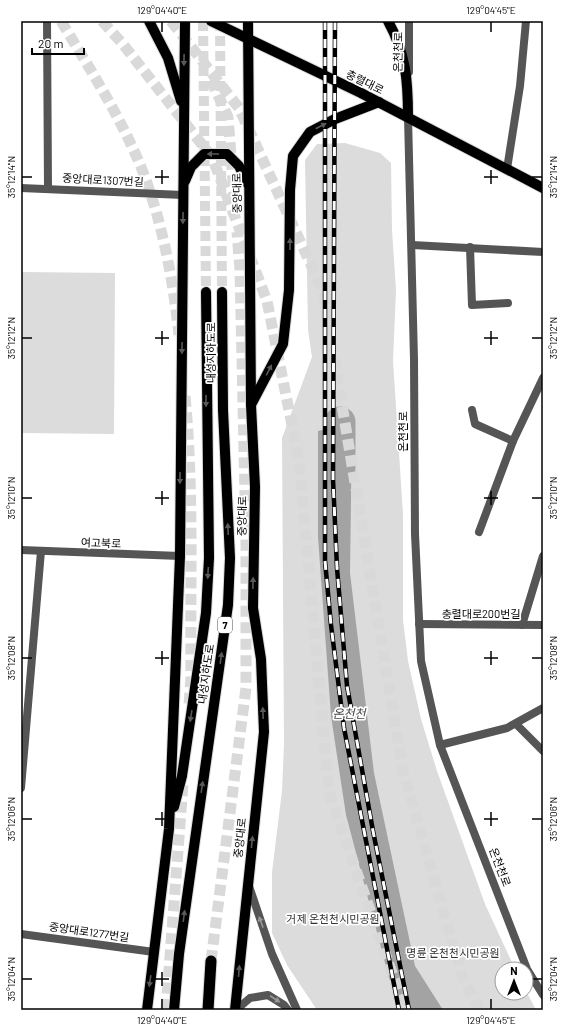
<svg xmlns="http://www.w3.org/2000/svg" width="564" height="1031" font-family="Barlow,'Noto Sans KR',sans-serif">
<rect width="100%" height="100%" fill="#fff"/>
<!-- green -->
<g fill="#dcdcdc">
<path d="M345 143 380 153 391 163 392 230 396 290 393 361 403 514V620L408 661 421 719 437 771 485 904 515 969H502V993H526V991L536 1010H317L287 965 272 933V872L282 791 284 744 282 438 312 357 308 330 305 160 317 144Z"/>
<path d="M21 272 115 273 114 434 21 433Z"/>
</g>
<!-- water -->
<path fill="#a3a3a3" d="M339 426 352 428 350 573 374 773 415 966 443 1010H408L389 978 346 815 331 716 318 537V431Z"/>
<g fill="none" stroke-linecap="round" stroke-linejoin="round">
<!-- river -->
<path stroke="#a3a3a3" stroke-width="31" d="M340 422V469"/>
<!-- primary-tunnel -->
<g stroke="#d9d9d9" stroke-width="10" stroke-dasharray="10 5" stroke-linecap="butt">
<path d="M203 21 206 292"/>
<path d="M220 21 222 292"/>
</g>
<!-- trunk-tunnel -->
<g stroke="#d9d9d9" stroke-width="11" stroke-dasharray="11 5.5" stroke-linecap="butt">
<path d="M61 21C90 69 120 116 141 167 162 220 173 279 179 335"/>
<path d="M102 21 122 43 212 157 267 301 299 460 329 793 405 1010"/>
<path d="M171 21 239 108 323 291 403 771 463 979 480 1010"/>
<path d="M211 80 228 117 235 207"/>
<path d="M185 396C194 489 190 584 191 678L189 705"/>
<path d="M211 961 246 688V540L240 270 237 232"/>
<path d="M166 1010 183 784"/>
</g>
<defs>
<g id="primary">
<path d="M149 21 168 58 181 101"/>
<path d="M211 21 361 93 543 188"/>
<path d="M388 21C406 54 408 80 408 117"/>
<path d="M185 181 191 167 204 154H227L239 166 248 184"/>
<path d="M252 403 283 344 289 290 290 190 293 156 310 132 335 119 379 102"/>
<path d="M174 807 182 776 206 613 209 558 206 292"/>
<path d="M147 1010 169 829 180 556 185 21"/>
<path d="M174 1010 179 954 228 605 230 558 223 410 222 292"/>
<path d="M235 1010 264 732 261 659 253 608 255 487 251 405 248 21"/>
</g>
<path id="trunk" d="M208 1010 211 961"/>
</defs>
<!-- primary casing -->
<use href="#primary" stroke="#dbdbdb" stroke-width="12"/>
<!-- trunk casing -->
<use href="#trunk" stroke="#dbdbdb" stroke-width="13"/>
<!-- service -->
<g stroke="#555" stroke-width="8">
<path d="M507 169 520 86 526 21"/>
<path d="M412 245 543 252"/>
<path d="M470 247 472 305 508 303"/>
<path d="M472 410 475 424 513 441"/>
<path d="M479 532 513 441 543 378"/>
<path d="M516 724 543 751"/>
</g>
<!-- minor -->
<g stroke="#555" stroke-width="8">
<path d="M47 21 48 189"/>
<path d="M21 188 183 195"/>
<path d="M21 550 180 556"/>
<path d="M419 624 543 625"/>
<path d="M522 625 543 556"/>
<path d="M440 745 507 728 543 708"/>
<path d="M21 788 41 551"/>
<path d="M249 886 272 954 297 1010"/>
<path d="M21 934 154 952"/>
<path d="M236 1010 250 998 268 995 284 1005 288 1010"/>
</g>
<!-- tertiary -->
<g stroke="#555" stroke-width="8">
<path d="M409 72V21"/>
<path d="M408 117 414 359 415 534 421 661 440 745 527 969 543 995"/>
</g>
<!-- primary -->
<use href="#primary" stroke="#000" stroke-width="10"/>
<!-- trunk -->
<use href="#trunk" stroke="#000" stroke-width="11"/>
<defs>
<g id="rail">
<path d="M325 21V561L331 625 344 728 399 1010"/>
<path d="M335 21 333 479 337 568 347 686 373 831 409 1010"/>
</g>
</defs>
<!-- rail casing -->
<use href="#rail" stroke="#000" stroke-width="4.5"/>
<!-- rail -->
<use href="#rail" stroke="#fff" stroke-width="3" stroke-dasharray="9" stroke-linecap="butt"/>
</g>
<!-- one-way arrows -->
<defs><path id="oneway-solid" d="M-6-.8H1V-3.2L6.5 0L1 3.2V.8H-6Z"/></defs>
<g fill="#595959">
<use href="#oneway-solid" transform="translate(184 60) rotate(91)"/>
<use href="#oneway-solid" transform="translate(321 126) rotate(-27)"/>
<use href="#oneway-solid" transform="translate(213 154) rotate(180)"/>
<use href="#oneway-solid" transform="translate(183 218) rotate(91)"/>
<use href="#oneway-solid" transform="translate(290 244) rotate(-90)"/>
<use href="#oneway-solid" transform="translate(182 348) rotate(91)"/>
<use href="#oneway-solid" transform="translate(269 370) rotate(-63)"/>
<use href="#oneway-solid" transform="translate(206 401) rotate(90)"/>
<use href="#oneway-solid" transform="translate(180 478) rotate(91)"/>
<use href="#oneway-solid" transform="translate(228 529) rotate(-93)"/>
<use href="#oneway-solid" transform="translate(208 573) rotate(93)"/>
<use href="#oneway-solid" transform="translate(253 583) rotate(-89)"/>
<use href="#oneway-solid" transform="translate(221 658) rotate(-82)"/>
<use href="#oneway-solid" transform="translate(263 713) rotate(-92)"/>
<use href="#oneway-solid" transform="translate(191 716) rotate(99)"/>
<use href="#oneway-solid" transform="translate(202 787) rotate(-82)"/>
<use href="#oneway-solid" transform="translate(252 842) rotate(-84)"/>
<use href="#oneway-solid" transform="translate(184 916) rotate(-82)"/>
<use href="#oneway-solid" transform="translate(239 971) rotate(-85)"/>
<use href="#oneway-solid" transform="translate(150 981) rotate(98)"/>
</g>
<g fill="#999">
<use href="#oneway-solid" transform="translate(261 922) rotate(-110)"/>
<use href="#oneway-solid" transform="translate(275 999) rotate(33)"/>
</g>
<!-- ticks -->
<path fill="none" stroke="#000" stroke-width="1.5" d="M162 22V32M491 22V32M162 170V184M491 170V184M22 177H32M155 177H169M484 177H498M532 177H542M162 331V345M491 331V345M22 338H32M155 338H169M484 338H498M532 338H542M162 491V505M491 491V505M22 498H32M155 498H169M484 498H498M532 498H542M162 651V665M491 651V665M22 658H32M155 658H169M484 658H498M532 658H542M162 812V826M491 812V826M22 819H32M155 819H169M484 819H498M532 819H542M162 972V986M22 979H32M155 979H169M532 979H542M162 999V1009M491 999V1009"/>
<g text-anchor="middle" stroke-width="3.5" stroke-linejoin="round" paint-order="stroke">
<!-- shield labels -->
<rect fill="#fff" stroke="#4c4c4c" stroke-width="1" x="218" y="617" width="14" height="16" rx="3"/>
<g font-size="10" font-weight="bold" fill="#000">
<text x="225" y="629">7</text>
</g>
<!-- street labels -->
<g font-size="11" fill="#000" stroke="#fff">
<text transform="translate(398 52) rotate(-89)" y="4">온천천로</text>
<text transform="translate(365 82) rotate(26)" y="4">충렬대로</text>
<text transform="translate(103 180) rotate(3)" y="4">중앙대로1307번길</text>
<text transform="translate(237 193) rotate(-91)" y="4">중앙대로</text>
<text transform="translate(211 353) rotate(-90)" y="4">내성지하도로</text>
<text transform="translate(403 432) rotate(-90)" y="4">온천천로</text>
<text transform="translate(242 516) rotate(-89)" y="4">중앙대로</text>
<text transform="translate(101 543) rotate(2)" y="4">여고북로</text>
<text x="481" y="618">충렬대로200번길</text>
<text transform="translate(206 674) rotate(-82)" y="4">내성지하도로</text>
<text transform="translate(240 838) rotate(-84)" y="4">중앙대로</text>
<text transform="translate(500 867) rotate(69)" y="4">온천천로</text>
<text transform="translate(89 932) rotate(8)" y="4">중앙대로1277번길</text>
</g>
<!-- park labels -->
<g font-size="11" fill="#333" stroke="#fff">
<text x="333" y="923">거제 온천천시민공원</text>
<text x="453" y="957">명륜 온천천시민공원</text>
</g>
<!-- water labels -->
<g font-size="12" font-style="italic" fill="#444" stroke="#fff">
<text x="349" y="718">온천천</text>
</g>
</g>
<!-- border -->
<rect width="564" height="1031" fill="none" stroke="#ffffff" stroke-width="44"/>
<!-- north arrow -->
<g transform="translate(514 981)"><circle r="19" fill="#ffffff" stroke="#999999"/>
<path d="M0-3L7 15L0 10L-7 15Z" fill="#000000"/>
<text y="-6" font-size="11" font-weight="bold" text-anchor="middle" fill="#000000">N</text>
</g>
<!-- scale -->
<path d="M32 48v6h52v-6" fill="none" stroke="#000000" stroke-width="2"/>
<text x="38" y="48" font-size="12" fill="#000000" stroke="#ffffff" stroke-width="3" paint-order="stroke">20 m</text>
<rect x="22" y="22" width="520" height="987" fill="none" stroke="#000" stroke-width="1.5"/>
<g font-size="10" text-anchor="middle" fill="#000">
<text x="162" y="14">129°04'40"E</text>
<text x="491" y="14">129°04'45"E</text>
<text transform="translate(11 177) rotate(-90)" y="4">35°12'14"N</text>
<text transform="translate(553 177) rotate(-90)" y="4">35°12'14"N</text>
<text transform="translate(11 338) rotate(-90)" y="4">35°12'12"N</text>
<text transform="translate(553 338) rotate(-90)" y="4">35°12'12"N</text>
<text transform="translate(11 498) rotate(-90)" y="4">35°12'10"N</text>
<text transform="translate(553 498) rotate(-90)" y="4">35°12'10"N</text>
<text transform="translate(11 658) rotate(-90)" y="4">35°12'08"N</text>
<text transform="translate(553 658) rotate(-90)" y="4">35°12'08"N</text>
<text transform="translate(11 819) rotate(-90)" y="4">35°12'06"N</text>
<text transform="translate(553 819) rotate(-90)" y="4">35°12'06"N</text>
<text transform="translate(11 979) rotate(-90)" y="4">35°12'04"N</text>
<text transform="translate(553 979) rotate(-90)" y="4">35°12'04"N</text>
<text x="162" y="1024">129°04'40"E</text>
<text x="491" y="1024">129°04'45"E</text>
</g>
</svg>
